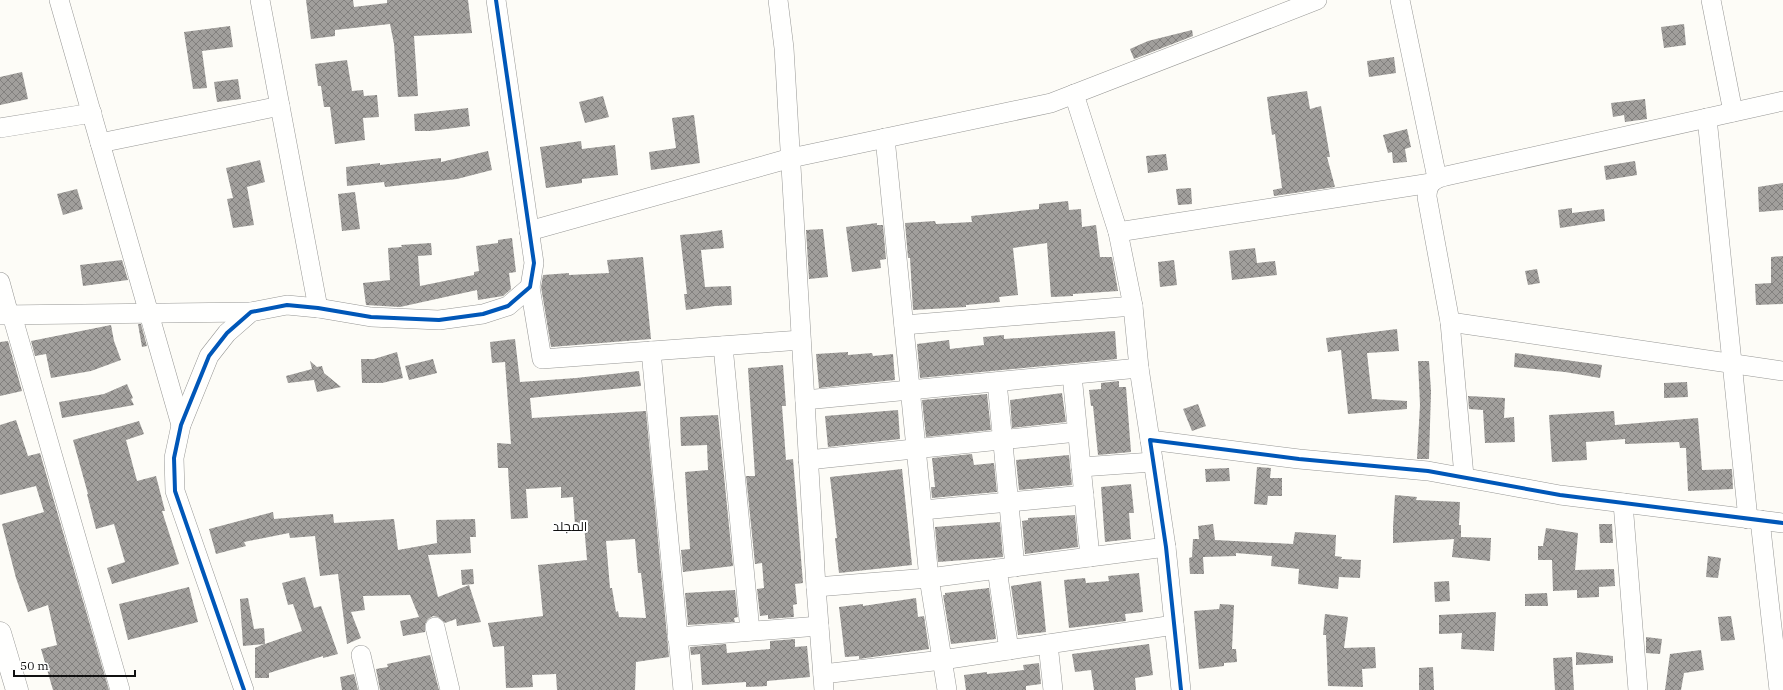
<svg xmlns="http://www.w3.org/2000/svg" width="1783" height="690" font-family="'IBM Plex Serif',Cairo,serif">
<defs>
<pattern id="building-cross-hatch" width="8" height="8" patternUnits="userSpaceOnUse"><rect width="8" height="8" fill="#a19f9c"/><path d="M0 0l8 8M0 8l8-8" fill="none" stroke="#82807e"/></pattern>
</defs>
<rect width="100%" height="100%" fill="#fdfcf7"/>
<!-- building -->
<g fill="url(#building-cross-hatch)" fill-rule="evenodd">
<path d="M306 0H353L354 7 387 3V0H468L472 33 414 36 418 96 398 97 394 44 390 24 335 30V36L311 39Z"/>
<path d="M1684 24 1686 45 1664 48 1661 27Z"/>
<path d="M230 26 233 47 202 51 207 88 193 89 184 32Z"/>
<path d="M1192 30 1193 36 1134 59 1130 49 1148 41Z"/>
<path d="M1394 57 1396 73 1369 77 1367 61Z"/>
<path d="M347 60 352 91 363 90 364 96 377 95 379 117 363 118 365 140 335 144 330 107H324L321 86H318L315 64Z"/>
<path d="M22 72 28 99 0 105V77Z"/>
<path d="M238 79 241 99 217 102 214 82Z"/>
<path d="M1307 91 1310 109 1321 106 1330 157H1327L1335 187 1274 196 1273 190 1282 188 1275 134 1272 135 1267 97Z"/>
<path d="M603 96 609 117 585 123 579 102Z"/>
<path d="M1645 99 1647 119 1625 122 1624 115 1613 117 1611 103Z"/>
<path d="M468 108 470 126 430 131H415L414 114Z"/>
<path d="M694 115 700 163 651 170 649 152 676 148 672 118Z"/>
<path d="M1407 129 1411 147 1405 149 1407 162 1393 163 1392 152 1388 153 1383 135Z"/>
<path d="M581 141 582 149 615 145 618 175 582 179V183L546 188 540 147Z"/>
<path d="M488 151 492 170 457 179 385 187 384 182 347 186 346 167 380 163V165L441 158V162Z"/>
<path d="M1166 154 1168 170 1148 173 1146 156Z"/>
<path d="M260 160 265 182 247 187 254 225 233 228 227 199 233 198 226 168Z"/>
<path d="M1635 161 1637 175 1606 180 1604 166Z"/>
<path d="M1783 183V210L1759 212 1758 187Z"/>
<path d="M1191 188 1192 204 1178 205 1176 189Z"/>
<path d="M77 189 83 209 63 215 57 194Z"/>
<path d="M355 192 360 229 342 231 338 194Z"/>
<path d="M1068 201 1069 210 1081 209 1082 227 1096 225 1100 257H1112L1118 291 1073 294V296L1051 297 1047 243 1013 248 1018 295 999 297 1000 302 966 305V307L913 310 910 258H908L905 223 935 221 936 224 972 222 971 216 1039 209V204Z"/>
<path d="M1572 208V213L1604 209 1605 221 1560 228 1558 210Z"/>
<path d="M877 223V225H883L886 259 880 260 881 268 852 272 846 227Z"/>
<path d="M823 229 828 277 809 279 806 230Z"/>
<path d="M722 230 724 248 701 250 705 287 731 286 732 305 715 306 686 310 684 294H687L680 235 702 233Z"/>
<path d="M512 238 516 272 509 273 511 289 503 296 478 300 477 290 400 307 366 305 363 283 390 280 388 248 402 247 401 245 431 243 432 255 418 256 420 286 474 275V272L479 271 476 246 498 243V240Z"/>
<path d="M1255 248 1257 263 1275 261 1277 275 1232 280 1229 251Z"/>
<path d="M1783 256V304L1756 305 1755 284 1771 283V257Z"/>
<path d="M643 257 651 339 551 347 541 287 543 275 569 273V275L609 273 607 260Z"/>
<path d="M122 260 128 280 83 286 80 265Z"/>
<path d="M1174 260 1177 285 1160 287 1158 262Z"/>
<path d="M1537 269 1540 283 1528 285 1525 271Z"/>
<path d="M138 324H141L147 346 142 347Z"/>
<path d="M111 325 114 341 121 360 91 371 51 378 46 354 35 356 31 341Z"/>
<path d="M1397 329 1399 351 1367 353 1372 399 1407 401V409L1348 414 1341 350 1328 352 1326 338Z"/>
<path d="M1115 331 1117 359 920 378 917 344 949 340 950 349 984 345 983 337 1004 335V339Z"/>
<path d="M515 339 520 382 576 378 639 371 641 386 530 398 532 418 646 411 669 657 636 662 635 690H557L556 674 532 675 533 687 506 688 504 646 493 647 488 623 543 616 538 565 587 560 584 524 575 525 573 497 561 498V487L526 489 528 518 511 519 508 468H498L497 443 511 444 505 362 492 363 490 342ZM635 539 638 573H641L646 618 619 617 618 611 616 612 612 588H610L606 541Z"/>
<path d="M8 341 22 391 0 396V342Z"/>
<path d="M397 352 403 378 382 383H362L361 359H374Z"/>
<path d="M848 352V355L872 353 873 356 893 354 895 380 819 388 816 354Z"/>
<path d="M1515 353 1602 365 1600 378 1565 372 1514 367Z"/>
<path d="M433 359 437 373 409 380 405 366Z"/>
<path d="M310 361 317 367 322 366 324 373 341 387 317 392 314 380 288 383 286 376 312 369Z"/>
<path d="M1418 361H1429L1431 391 1429 459H1417L1420 405Z"/>
<path d="M783 365 786 406H782L786 460 793 459 803 583 795 584 797 604 793 605 794 617 768 619V615L760 616 757 589 764 588 762 563 755 564 746 476H755L748 368Z"/>
<path d="M1119 381V387H1126L1131 452 1098 455 1093 406H1091L1089 390 1101 389V383Z"/>
<path d="M1687 382 1688 397 1664 398V383Z"/>
<path d="M127 384 133 398 131 399 134 405 62 418 59 402 104 394Z"/>
<path d="M1062 393 1066 422 1012 428 1010 400Z"/>
<path d="M987 394 991 430 926 437 922 400Z"/>
<path d="M1468 396 1505 398 1504 418 1514 417 1515 442 1485 443 1483 410 1469 409Z"/>
<path d="M1198 404 1206 426 1192 431 1183 409Z"/>
<path d="M898 410 900 439 828 447 825 416Z"/>
<path d="M1614 411 1615 425 1698 418 1702 470 1732 469 1733 489 1688 491 1686 448H1680L1679 442 1625 444V439L1586 442 1587 460 1552 462 1549 415Z"/>
<path d="M718 415 733 566 683 572 681 550 690 549 685 472 708 470 707 445 681 446 680 417Z"/>
<path d="M16 420 28 456 40 453 109 690H53L41 649 57 645 48 605 28 612 16 578 2 524 44 512 36 486 0 495V425Z"/>
<path d="M139 421 144 434 126 440 137 481 156 476 165 511H162L179 564 112 584 107 568 125 562 114 524 96 529 87 494H88L73 440Z"/>
<path d="M972 454 974 465 994 463 997 492 932 498 931 487H935L932 458Z"/>
<path d="M1069 455 1072 485 1019 490 1016 460Z"/>
<path d="M1257 467 1271 468 1270 478H1282V496H1268L1267 505 1254 504Z"/>
<path d="M1229 468 1230 481 1206 482 1205 469Z"/>
<path d="M902 469 912 565 839 573 835 538H837L830 477Z"/>
<path d="M1131 484 1134 513H1129L1131 539 1105 542 1101 487Z"/>
<path d="M1395 495 1417 497 1416 500 1460 502 1459 525H1461V537L1491 538 1490 561 1452 557 1454 539 1393 543V527Z"/>
<path d="M273 512 274 519 333 514 334 523 394 519 398 550 437 543 436 520 475 519 476 537H470L471 553 428 555 438 597 469 585 481 622 457 626 456 619 445 623 438 617 433 616 428 619 425 624V632L403 636 400 621 419 617 410 595 363 596 365 610 351 612 361 638 347 644 338 574 320 576 315 536 290 538 289 533 244 542 246 546 216 554 209 529Z"/>
<path d="M1075 515 1078 547 1025 554 1022 521 1028 520V518Z"/>
<path d="M1000 522 1003 557 938 562 935 527Z"/>
<path d="M1213 524 1215 540 1293 544 1295 532 1336 535 1335 556 1342 557 1341 559 1361 560 1360 578 1339 577 1338 589 1298 584 1299 569 1271 566 1272 556 1236 553V556L1203 557 1204 574H1190L1189 558 1192 557 1193 539H1199L1198 526Z"/>
<path d="M1599 524H1612L1613 543H1600Z"/>
<path d="M1546 528 1578 533 1575 570 1614 569 1615 586 1599 587V597L1577 598V590L1553 591 1552 560H1538V546H1543Z"/>
<path d="M1708 556 1721 558 1718 578 1706 577Z"/>
<path d="M473 569 474 584 462 585 461 570Z"/>
<path d="M1139 573 1143 612 1125 614 1126 621 1069 628 1064 580 1085 578 1086 583 1109 581 1108 576Z"/>
<path d="M305 577 314 608 321 606 338 654 323 658V656L269 673V678H255V648L264 644 243 646 240 599 248 598 254 629 264 628 265 644 302 631 293 604 288 605 282 583Z"/>
<path d="M1041 581 1046 632 1018 635 1011 586Z"/>
<path d="M1449 581 1450 601 1435 602 1434 582Z"/>
<path d="M189 587 198 622 128 640 119 604Z"/>
<path d="M989 588 996 639 951 644 943 595H945V593Z"/>
<path d="M735 590 738 617 734 618 735 622 688 625 685 593Z"/>
<path d="M1547 593 1548 606H1525V594Z"/>
<path d="M916 598 918 617 924 616 929 649 859 659V656L845 657 839 607 863 604V606Z"/>
<path d="M1220 604 1234 605 1232 649H1236L1237 662 1224 663V666L1199 669 1194 611 1219 609Z"/>
<path d="M1496 612 1494 651 1461 649 1462 633 1439 634V615Z"/>
<path d="M1325 614 1348 617 1344 648 1375 647 1376 668 1362 669 1363 687 1328 686 1326 635H1323Z"/>
<path d="M1731 616 1735 640 1721 641 1718 617Z"/>
<path d="M1646 637 1662 639 1660 654 1646 653Z"/>
<path d="M795 639V647L807 646 810 677 767 681V686L746 687V682L702 685 700 654 691 655 690 647 726 644 727 653 770 649V641Z"/>
<path d="M1149 644 1153 675 1135 678 1136 690H1094L1091 670 1075 672 1072 654Z"/>
<path d="M1701 650 1704 670 1684 673 1681 690H1665L1670 654Z"/>
<path d="M1576 652 1613 656V663L1576 665Z"/>
<path d="M430 655 439 690H380L376 669 388 667 387 664Z"/>
<path d="M1572 657 1574 690H1555L1553 658Z"/>
<path d="M1039 663 1041 684 1026 686V690H966L964 675 987 672V674L1024 670 1023 665Z"/>
<path d="M1433 667 1434 690H1419V668Z"/>
<path d="M354 674 358 690H342L340 677Z"/>
</g>
<g fill="none" stroke-linecap="round" stroke-linejoin="round">
<defs>
<g id="minor">
<path d="M59 0 181 425"/>
<path d="M260 0 318 308"/>
<path d="M778 0 784 48 816 587 824 690"/>
<path d="M1400 0 1437 178"/>
<path d="M1711 0 1733 112"/>
<path d="M1707 118 1748 519"/>
<path d="M0 128 92 113"/>
<path d="M885 138 929 578 947 690"/>
<path d="M100 143 280 106"/>
<path d="M529 231 791 158 1051 103 1317 0"/>
<path d="M1118 232 1431 183"/>
<path d="M0 282 9 315"/>
<path d="M530 287 542 359 801 340"/>
<path d="M1133 306 1139 368 1150 440"/>
<path d="M0 315 251 312"/>
<path d="M12 315 120 690"/>
<path d="M1450 322 1783 371"/>
<path d="M904 325 1133 306 1118 232 1074 94"/>
<path d="M723 346 750 631"/>
<path d="M651 351 683 690"/>
<path d="M1072 375 1090 557"/>
<path d="M997 382 1015 567"/>
<path d="M805 400 1139 368"/>
<path d="M808 460 1077 432"/>
<path d="M1081 467 1153 462"/>
<path d="M1464 476 1450 322 1427 197C1427 184 1433 179 1446 176L1783 101"/>
<path d="M1623 503 1638 690"/>
<path d="M923 510 1084 495"/>
<path d="M1760 520 1779 690"/>
<path d="M997 569 1009 650"/>
<path d="M816 587 929 578 1166 547"/>
<path d="M435 627 450 690"/>
<path d="M677 637 819 626"/>
<path d="M1048 644 1053 690"/>
<path d="M361 655 369 690"/>
<path d="M823 674 942 660 1174 625"/>
<path d="M244 690 175 491 174 458 181 425 209 356 227 333 251 312 287 305 318 308 371 317 439 320 483 314 508 306 530 287 534 263 496 0"/>
<path d="M1181 690 1166 547 1150 440 1299 459 1428 471 1560 495 1783 523"/>
</g>
<path id="tertiary" d="M0 633 17 690"/>
</defs>
<!-- minor casing -->
<use href="#minor" stroke="#979795" stroke-width="20"/>
<!-- tertiary casing -->
<use href="#tertiary" stroke="#979795" stroke-width="23"/>
<!-- minor -->
<use href="#minor" stroke="#fffffe" stroke-width="19"/>
<!-- tertiary -->
<use href="#tertiary" stroke="#fffffe" stroke-width="22"/>
<defs>
<g id="cycleway">
<path d="M244 690 175 491 174 458 181 425 209 356 227 333 251 312 287 305 318 308 371 317 439 320 483 314 508 306 530 287 534 263 496 0"/>
<path d="M1181 690 1166 547 1150 440 1299 459 1428 471 1560 495 1783 523"/>
</g>
</defs>
<!-- cycleway casing -->
<use href="#cycleway" stroke="#fff" stroke-width="6"/>
<!-- cycleway -->
<use href="#cycleway" stroke="#0057b8" stroke-width="4"/>
</g>
<g text-anchor="middle" stroke-width="4" stroke-linejoin="round" paint-order="stroke">
<!-- quarter labels -->
<g font-size="13" fill="#111" stroke="#fff">
<text x="570" y="531">المجلد</text>
</g>
</g>
<!-- scale -->
<path d="M14 670v6h121v-6" fill="none" stroke="#111111" stroke-width="2"/>
<text x="20" y="670" font-size="12" fill="#111111" stroke="#ffffff" stroke-width="3" paint-order="stroke">50 m</text>
</svg>
